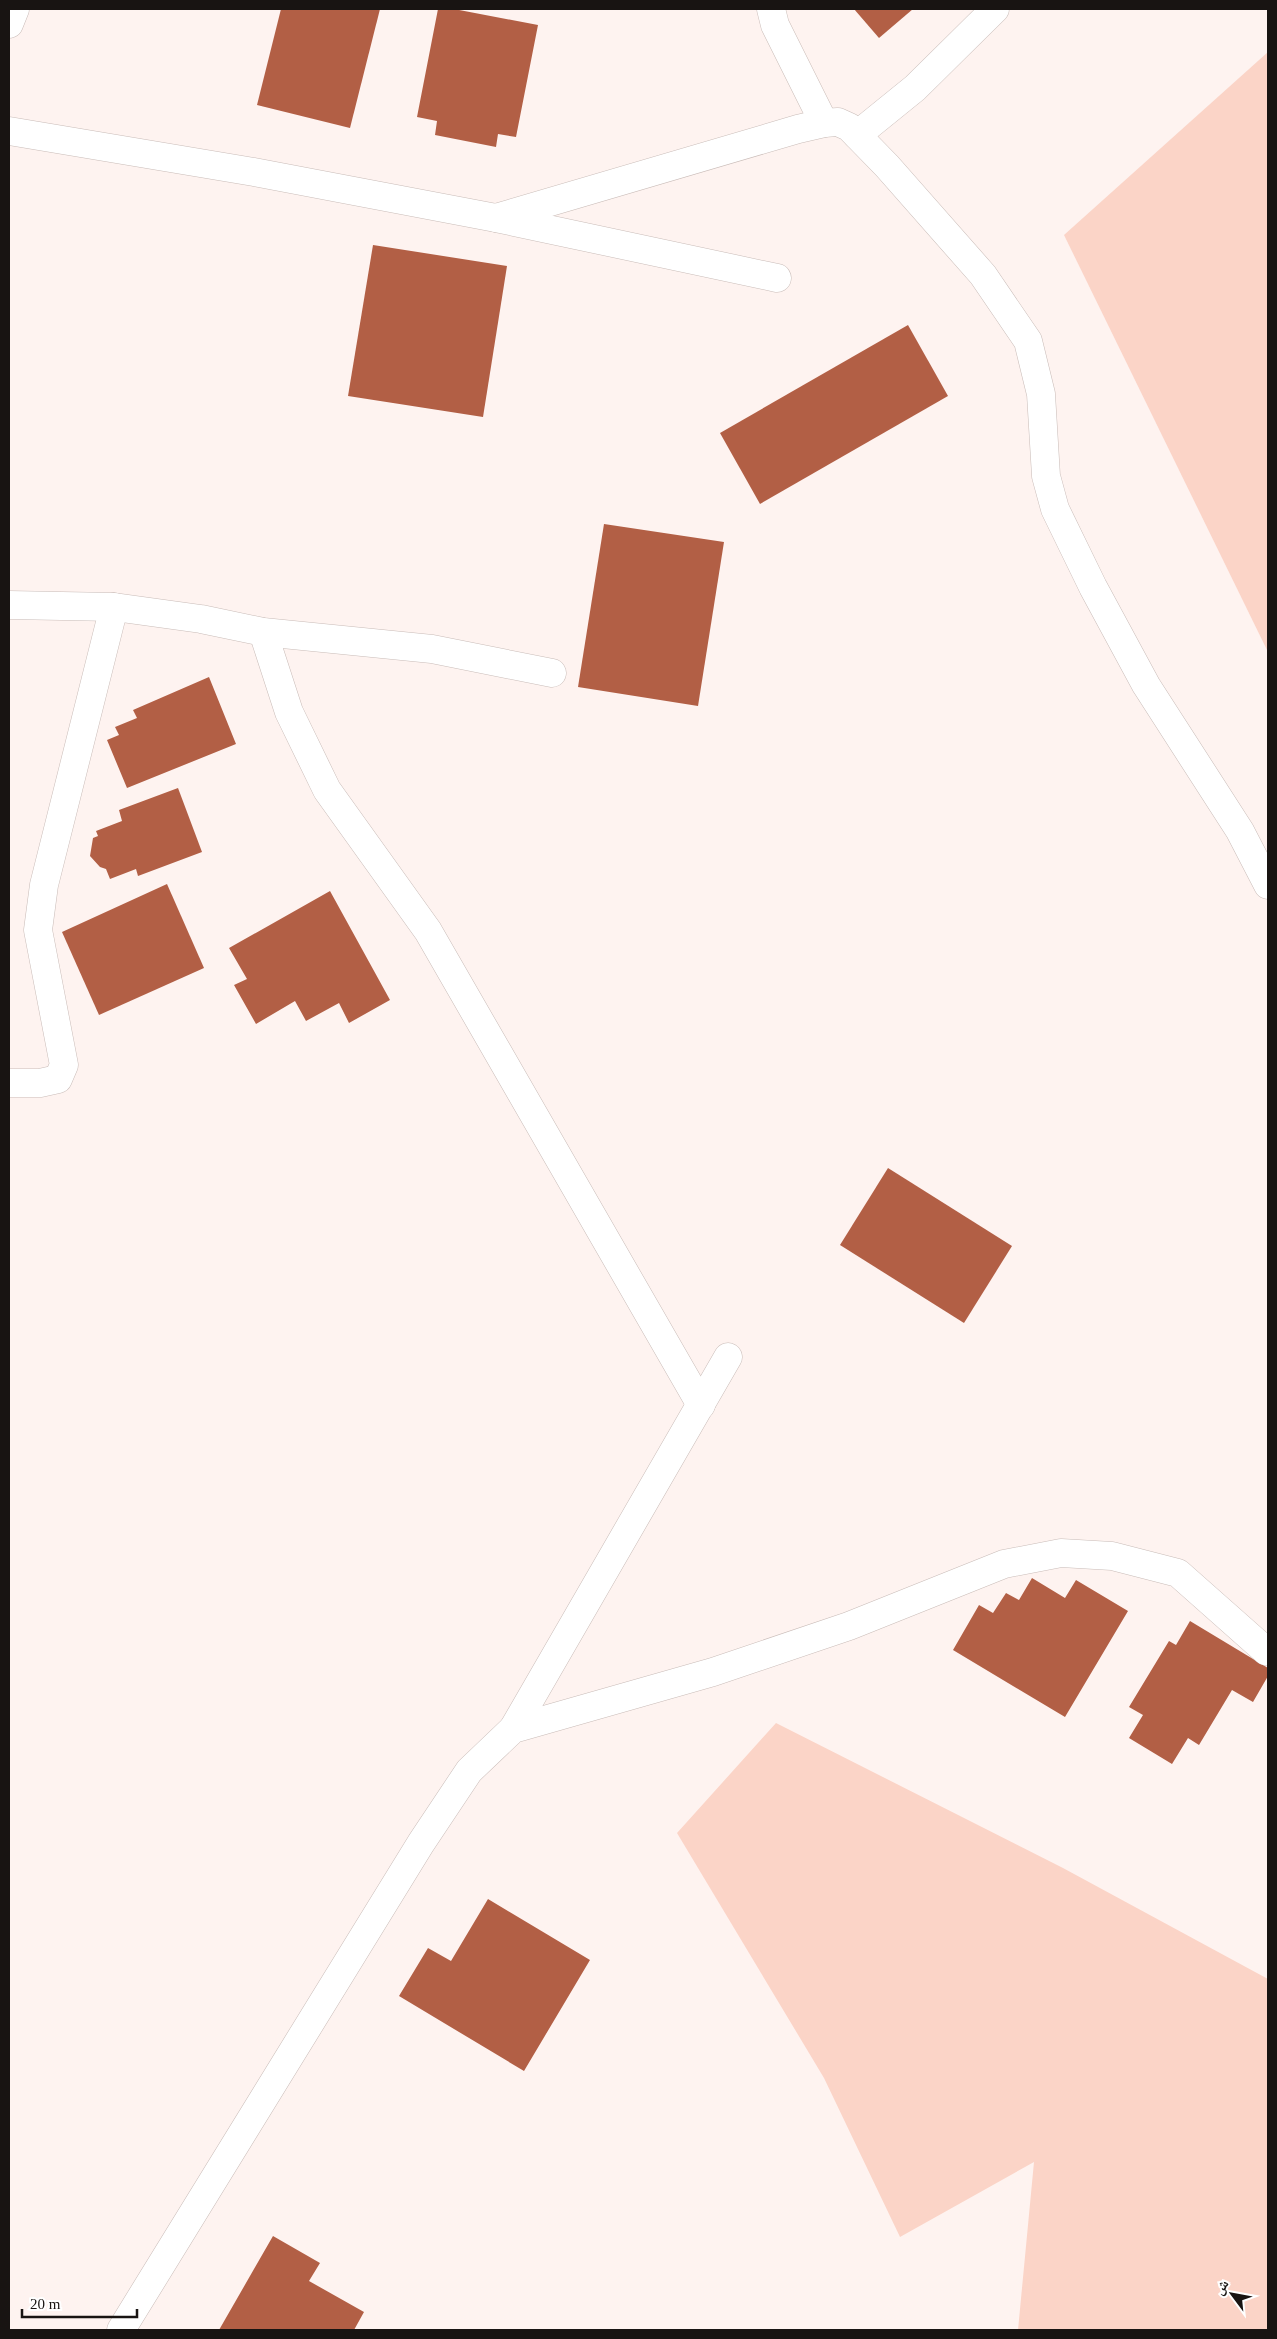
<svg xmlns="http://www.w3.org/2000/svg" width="1277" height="2339" font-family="'Times New Roman','Noto Naskh Arabic',serif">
<rect width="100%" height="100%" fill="#fef3f0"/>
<!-- green -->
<g fill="#fbd4c7">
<path d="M1268 52V652L1064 235Z"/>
<path d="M776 1723 1063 1868 1268 1979V2330H1018L1034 2162 900 2237 824 2078 677 1833Z"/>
</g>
<!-- building -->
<g fill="#b25f45">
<path d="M281 9H380L350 128 257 105Z"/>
<path d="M438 9H454L538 25 516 137 498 134 496 147 435 135 437 121 417 117Z"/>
<path d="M854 9H913L879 38Z"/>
<path d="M373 245 507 266 483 417 348 396Z"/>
<path d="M908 325 948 396 760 504 720 433Z"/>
<path d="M604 524 724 542 698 706 578 687Z"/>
<path d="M209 677 236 744 127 788 107 740 119 735 115 727 137 718 133 710Z"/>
<path d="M178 788 202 852 138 876 136 869 110 879 106 869 100 867 90 856 93 838 98 836 96 831 122 821 119 810Z"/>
<path d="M167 884 204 968 99 1015 62 932Z"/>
<path d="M330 891 390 1000 349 1023 339 1003 306 1021 295 1001 256 1024 234 985 247 979 229 948Z"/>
<path d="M888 1168 1012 1246 964 1323 840 1245Z"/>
<path d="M1032 1578 1065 1598 1076 1580 1128 1611 1065 1717 953 1650 979 1605 993 1613 1006 1593 1019 1600Z"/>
<path d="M1190 1621 1268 1668V1676L1253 1702 1232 1690 1199 1745 1188 1738 1172 1764 1129 1738 1143 1715 1129 1707 1169 1641 1176 1645Z"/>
<path d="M488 1899 590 1960 524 2071 399 1996 428 1948 451 1961Z"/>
<path d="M273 2236 320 2263 309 2281 364 2312 354 2330H219Z"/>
</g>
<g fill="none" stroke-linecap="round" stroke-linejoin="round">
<defs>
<g id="minor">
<path d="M771 9 775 25 824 123"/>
<path d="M9 24 15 9"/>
<path d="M9 131 254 172 496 218 777 278"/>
<path d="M857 135 915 88 995 9"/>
<path d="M496 218 798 129 824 123 838 122 849 127 887 166 983 275 1028 341 1041 394 1046 476 1055 509 1093 587 1146 685 1240 831 1268 885"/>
<path d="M9 605 114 607 201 619 263 632 432 649 552 673"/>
<path d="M263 632 289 712 327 790 428 931 701 1405"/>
<path d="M9 1083H40L58 1079 64 1065 38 930 44 885 114 607"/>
<path d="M513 1729 728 1357"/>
<path d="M121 2330 421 1843 469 1771 513 1729 713 1672 849 1626 1004 1564 1061 1553 1112 1556 1178 1573 1266 1651 1268 1650"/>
</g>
</defs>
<!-- minor casing -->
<use href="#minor" stroke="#c9bcb8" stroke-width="29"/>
<!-- minor -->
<use href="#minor" stroke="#fff" stroke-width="28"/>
</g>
<!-- border -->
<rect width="1277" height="2339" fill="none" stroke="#181412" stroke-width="20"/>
<!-- north arrow -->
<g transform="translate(1232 2294) rotate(302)" stroke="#ffffff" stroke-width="4" paint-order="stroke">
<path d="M0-4L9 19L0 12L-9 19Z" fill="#181412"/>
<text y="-8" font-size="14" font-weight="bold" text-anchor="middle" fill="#181412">ش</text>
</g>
<!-- scale -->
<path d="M22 2309v8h115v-8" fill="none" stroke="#181412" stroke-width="2.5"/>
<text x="30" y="2309" font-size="15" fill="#181412" stroke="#ffffff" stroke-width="4" paint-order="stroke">20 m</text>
</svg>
